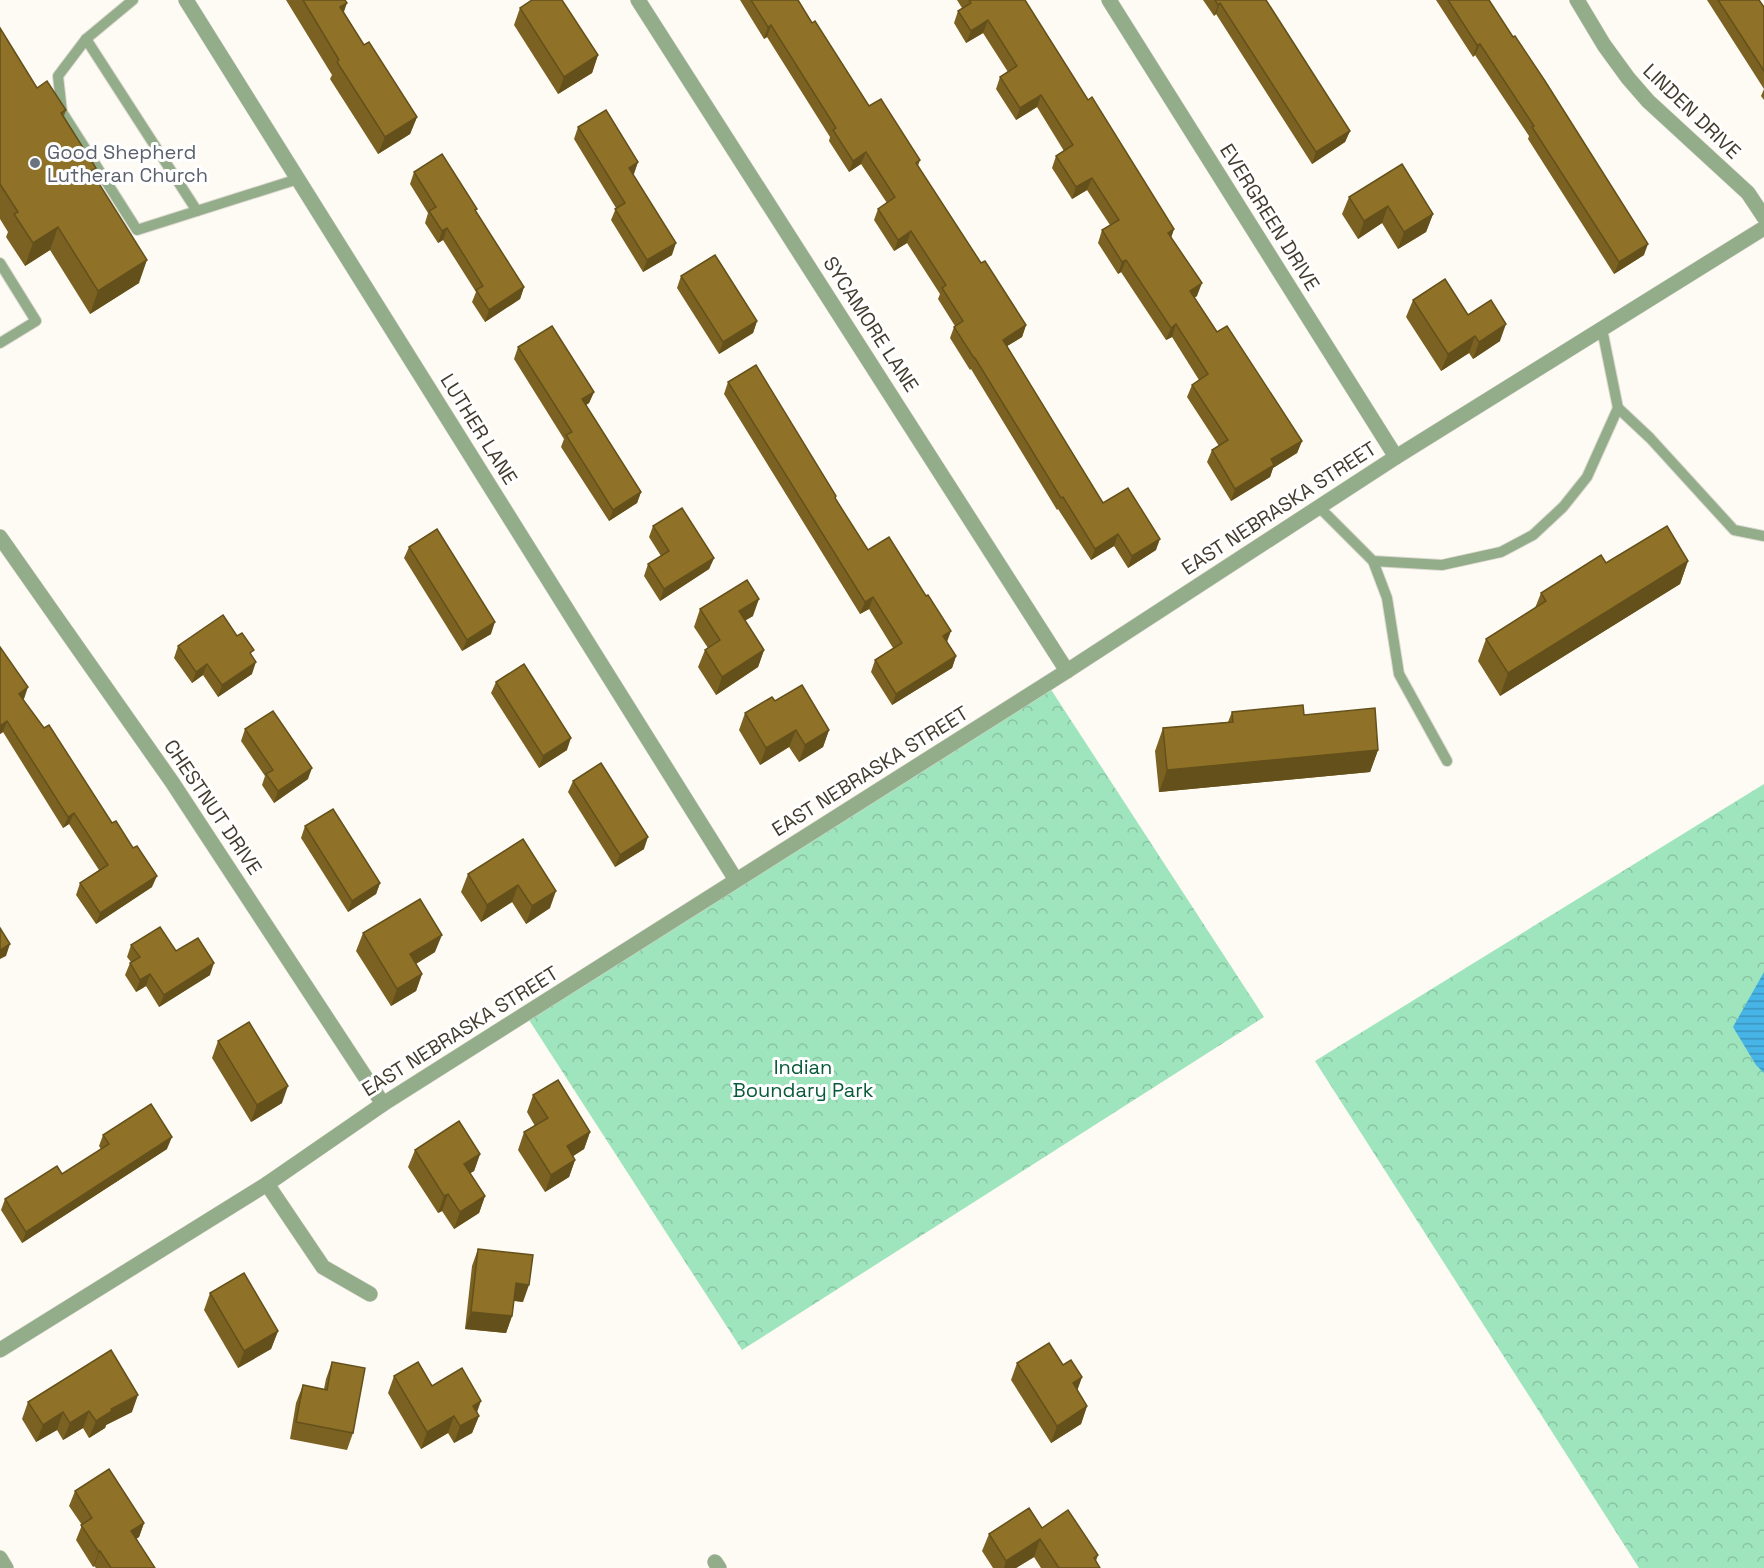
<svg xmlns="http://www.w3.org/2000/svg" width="1764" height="1568" viewBox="0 0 1764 1568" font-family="'Space Grotesk',sans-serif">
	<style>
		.park { fill: url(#park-crowns) }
		.water { fill: url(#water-rules) }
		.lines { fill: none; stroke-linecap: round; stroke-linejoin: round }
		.service-casing { stroke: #dcd9d0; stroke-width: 12 }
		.minor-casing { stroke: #dcd9d0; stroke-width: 16 }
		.service { stroke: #93ac8a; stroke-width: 10 }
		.minor { stroke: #93ac8a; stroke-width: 15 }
		.wall { fill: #7b6222 }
		.shaded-wall { fill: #64501b }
		.building { fill: #8f7227; stroke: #64501b; stroke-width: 1.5 }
		.worship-dot { fill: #6b7280; stroke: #fff; stroke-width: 2 }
		.labels { text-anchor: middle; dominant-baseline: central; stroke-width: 6; stroke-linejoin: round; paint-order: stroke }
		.street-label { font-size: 20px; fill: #423c2e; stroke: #fff }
		.worship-label { font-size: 20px; fill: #5b616d; stroke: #fff; text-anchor: start }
		.park-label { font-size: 20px; fill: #085a39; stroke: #fff }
	</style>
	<defs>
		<pattern id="park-crowns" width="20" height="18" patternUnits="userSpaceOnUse" patternTransform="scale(1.5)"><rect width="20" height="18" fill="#9ee4bc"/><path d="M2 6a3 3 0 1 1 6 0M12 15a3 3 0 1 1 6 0" fill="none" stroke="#89c4a2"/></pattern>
		<pattern id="water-rules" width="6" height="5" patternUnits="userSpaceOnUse" patternTransform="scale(1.5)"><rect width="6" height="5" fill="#46b4e7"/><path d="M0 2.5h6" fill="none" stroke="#3c94bc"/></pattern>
	</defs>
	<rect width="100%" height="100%" fill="#fefbf4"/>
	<g class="park">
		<path d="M1050 688 1264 1017 742 1350 529 1020Z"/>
		<path d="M1764 784V1568H1639L1315 1061Z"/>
	</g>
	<path class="water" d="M1764 972V1073L1756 1065 1733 1027Z"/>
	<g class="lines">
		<defs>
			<g id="service">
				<path d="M133 0 86 39 58 76 62 112 137 230 298 179"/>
				<path d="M86 39 197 211"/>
				<path d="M0 263 36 321 0 343"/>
				<path d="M1602 329 1618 408 1650 438 1734 530 1764 536"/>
				<path d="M1319 507 1373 561 1387 598 1399 674 1447 761"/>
				<path d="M1373 561 1442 565 1501 552 1533 535 1563 507 1587 477 1618 408"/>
			</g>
			<g id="minor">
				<path d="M186 0 736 880"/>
				<path d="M638 0 1067 671"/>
				<path d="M1109 0 1396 457"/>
				<path d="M1577 0 1604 45 1628 78 1648 101 1748 193 1764 217"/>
				<path d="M0 537 172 782 383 1104"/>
				<path d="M267 1184 323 1267 370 1294"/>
				<path d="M0 1350 267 1184 383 1104 1067 671 1396 457 1764 228"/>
				<path d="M0 1558 6 1568"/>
				<path d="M715 1562 719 1568"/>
			</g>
		</defs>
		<use href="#service" class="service-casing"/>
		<use href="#minor" class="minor-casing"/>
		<use href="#service" class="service"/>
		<use href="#minor" class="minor"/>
	</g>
	<g class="wall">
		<path d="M286 0H345L344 12 364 45 417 117 410 134 378 154 330 79 332 75Z"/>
		<path d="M740 0H798L812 23 869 106 920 160 918 166 981 263 1026 325 1022 337 1007 346 1103 503 1156 550 1128 568 1114 546 1091 560 1058 509 1057 510 971 369 970 370 950 338 954 327 955 326 938 299 940 294 907 243 894 251 874 220 878 209 887 203 861 164 849 172 829 141 830 137 767 37 764 39Z"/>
		<path d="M957 0H1025L1088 100 1174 229 1171 237 1197 296 1194 298 1217 332 1302 441 1297 453 1273 468 1270 477 1231 501 1207 462 1212 450 1219 446 1187 397 1192 385 1199 380 1172 337 1166 340 1121 272 1118 274 1098 243 1102 230 1110 225 1087 190 1072 199 1052 168 1056 156 1064 151 1037 107 1016 120 996 89 1000 77 1008 72 983 33 966 43 954 23 958 11 962 8Z"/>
		<path d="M1203 0H1266L1350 131 1345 142 1312 164 1216 14 1214 16Z"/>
		<path d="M1436 0H1489L1644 255 1614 274 1528 139 1529 136 1475 55 1473 57Z"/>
		<path d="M1707 0H1759L1764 7V100L1761 96 1764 89Z"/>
		<path d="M520 8 598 55 592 73 558 94 514 25Z"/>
		<path d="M0 28 37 88 66 110 64 116 96 168 94 175 139 283 90 314 50 250 25 266 6 237 8 232 0 219Z"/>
		<path d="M578 127 638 162 633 174 672 255 643 272 611 220 616 208 574 139Z"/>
		<path d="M414 172 476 212 524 287 520 299 485 322 472 302 476 292 443 240 438 243 425 223 428 213 410 184Z"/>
		<path d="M1349 197 1433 214 1426 232 1398 249 1382 223 1358 239 1342 214Z"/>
		<path d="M681 276 757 321 753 333 719 354 677 288Z"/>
		<path d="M1413 300 1468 315 1500 341 1473 359 1469 353 1441 371 1406 317Z"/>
		<path d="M518 347 594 392 589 403 586 405 641 492 637 503 609 521 561 447 564 439 514 359Z"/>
		<path d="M728 382 836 496V499L868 550 947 642 956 656 952 668 892 705 871 672 875 660 893 648 869 609 860 614 724 394Z"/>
		<path d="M653 526 714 558 709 569 660 601 644 576 648 564 661 556 649 537Z"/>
		<path d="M409 547 491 634 462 651 404 558Z"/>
		<path d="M1688 561 1680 584 1500 696 1478 661 1486 639 1535 608 1541 593 1606 563Z"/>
		<path d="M700 609 753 616 745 620 764 650 758 667 716 695 698 667 705 650 708 648 694 627Z"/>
		<path d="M178 646 252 656V674L218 697 203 675 192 683 174 658Z"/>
		<path d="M0 647 24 699H23L152 887 96 924 76 895 80 883 99 870 69 824 63 828 3 732 0 734Z"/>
		<path d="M496 682 567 750 539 768 491 693Z"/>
		<path d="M775 701 829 730 823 747 799 762 789 747 760 765 739 730 745 713Z"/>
		<path d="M1232 712 1304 715 1378 750 1370 772 1159 792 1155 751 1163 728 1228 722Z"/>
		<path d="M245 729 308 779 274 803 262 785 265 776 241 741Z"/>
		<path d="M573 781 644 849 615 867 568 792Z"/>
		<path d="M305 826 380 883 376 894 348 912 301 838Z"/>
		<path d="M523 839 550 908 526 924 512 902 481 922 461 892 468 874Z"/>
		<path d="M363 933 435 952 416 964 422 974 416 991 391 1006 356 951Z"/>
		<path d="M131 945 176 951 210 975 159 1007 146 986 136 992 125 975 130 963 131 962 127 957Z"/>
		<path d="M218 1041 282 1103 251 1122 212 1058Z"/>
		<path d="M533 1095 590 1132 584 1149 573 1156 575 1160 569 1177 545 1192 518 1150 524 1132 535 1126 527 1112Z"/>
		<path d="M103 1135 167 1149 22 1243 1 1210 5 1199 62 1174 101 1149 99 1146Z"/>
		<path d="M415 1150 480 1154 474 1171 470 1173 485 1196 479 1213 454 1229 442 1211 438 1213 408 1167Z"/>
		<path d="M478 1249 523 1302 514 1301 512 1316 506 1333 465 1329 472 1266Z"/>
		<path d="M210 1293 278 1331 271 1349 238 1368 204 1310Z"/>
		<path d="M332 1362 353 1433 347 1450 290 1439 296 1403 303 1385 324 1389 326 1379Z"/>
		<path d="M1017 1363 1063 1365 1082 1377 1077 1390 1087 1406 1081 1424 1051 1443 1011 1380Z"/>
		<path d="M394 1376 432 1386 477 1413 479 1416 472 1433 454 1443 448 1433 421 1449 388 1393Z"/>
		<path d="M28 1402 132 1412 106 1425 105 1428 89 1438 83 1428 63 1440 57 1430 36 1442 22 1419Z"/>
		<path d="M75 1491 144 1523 139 1537 136 1539 155 1568H96L94 1566 93 1567 76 1540 82 1525 69 1506Z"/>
		<path d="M1042 1528 1098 1555 1096 1561 1100 1568H1041L1034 1557 1016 1568H993L982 1551 989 1534Z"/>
	</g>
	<g class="shaded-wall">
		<path d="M347 3 341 20 340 7Z"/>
		<path d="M1220 3 1216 14 1214 16 1218 5Z"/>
		<path d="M988 20 983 33 966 43 971 31Z"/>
		<path d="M771 25 767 37 764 39 768 27Z"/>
		<path d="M1480 44 1475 55 1473 57 1477 45Z"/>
		<path d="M598 55 592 73 558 94 564 77Z"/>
		<path d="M1041 95 1037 107 1016 120 1020 108Z"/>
		<path d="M417 117 410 134 378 154 385 137Z"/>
		<path d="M1350 131 1345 142 1312 164 1316 152Z"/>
		<path d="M866 152 861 164 849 172 853 161Z"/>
		<path d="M638 162 634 174 625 179 629 168Z"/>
		<path d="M1092 178 1087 190 1072 199 1076 187Z"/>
		<path d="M1388 206 1382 223 1358 239 1364 221Z"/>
		<path d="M1433 214 1426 232 1398 249 1404 232Z"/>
		<path d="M58 227 50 250 25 266 33 243Z"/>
		<path d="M447 228 443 240 438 243 442 231Z"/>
		<path d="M1174 229 1170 241 1168 233Z"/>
		<path d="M911 231 907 243 894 251 898 240Z"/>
		<path d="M676 243 672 255 643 272 647 260Z"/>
		<path d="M1648 244 1644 255 1614 274 1619 262Z"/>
		<path d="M147 260 139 283 90 314 98 291Z"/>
		<path d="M1126 260 1121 272 1118 274 1122 262Z"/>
		<path d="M1202 283 1197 296 1185 303 1190 291Z"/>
		<path d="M524 287 520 299 485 322 489 310Z"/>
		<path d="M757 321 753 333 719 354 723 342Z"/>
		<path d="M1176 324 1172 337 1166 340 1171 328Z"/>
		<path d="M1506 324 1500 341 1473 359 1479 342Z"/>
		<path d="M1026 325 1022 337 999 351 1003 340Z"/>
		<path d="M1475 336 1469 353 1441 371 1448 354Z"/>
		<path d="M594 392 589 403 578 410 582 399Z"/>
		<path d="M1302 441 1297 453 1273 468 1270 477 1231 501 1235 489 1271 459Z"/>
		<path d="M641 492 637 503 609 521 613 510Z"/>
		<path d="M1118 534 1114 546 1091 560 1095 549Z"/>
		<path d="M1160 539 1156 550 1128 568 1132 556Z"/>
		<path d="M714 558 709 569 660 601 664 589Z"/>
		<path d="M1688 561 1680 584 1500 696 1508 673Z"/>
		<path d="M873 597 869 609 860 614 865 602Z"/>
		<path d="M759 599 753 616 733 628 739 611Z"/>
		<path d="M495 622 491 634 462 651 467 640Z"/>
		<path d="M951 631 947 642 943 636Z"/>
		<path d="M764 650 758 667 716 695 722 677Z"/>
		<path d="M956 656 952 668 892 705 896 694Z"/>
		<path d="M256 662 252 674 218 697 222 685Z"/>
		<path d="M207 664 203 675 192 683 196 672Z"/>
		<path d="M28 687 24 699 15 705 19 694Z"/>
		<path d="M7 721 3 732 0 734V726Z"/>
		<path d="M796 730 789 747 760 765 766 748Z"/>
		<path d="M829 730 823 747 799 762 805 745Z"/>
		<path d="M571 738 567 750 539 768 543 756Z"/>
		<path d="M1378 750 1370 772 1159 792 1167 770Z"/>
		<path d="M312 768 308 779 274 803 278 791Z"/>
		<path d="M74 813 69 824 63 828 68 817Z"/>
		<path d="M648 837 644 849 615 867 620 855Z"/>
		<path d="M157 876 152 887 96 924 100 913Z"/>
		<path d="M380 883 376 894 348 912 352 901Z"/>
		<path d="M518 885 512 902 481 922 487 905Z"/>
		<path d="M556 891 550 908 526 924 532 906Z"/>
		<path d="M442 935 435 952 404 971 410 954Z"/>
		<path d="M10 944 6 956 0 959V950Z"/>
		<path d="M214 963 210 975 159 1007 164 995Z"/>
		<path d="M150 974 146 986 136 992 140 980Z"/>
		<path d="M422 974 416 991 391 1006 397 989Z"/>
		<path d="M288 1086 282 1103 251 1122 257 1105Z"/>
		<path d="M590 1132 584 1149 561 1164 567 1146Z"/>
		<path d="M172 1137 167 1149 22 1243 26 1232Z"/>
		<path d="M480 1154 474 1171 458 1181 464 1164Z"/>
		<path d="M575 1160 569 1177 545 1192 551 1175Z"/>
		<path d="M448 1194 442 1211 438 1213 444 1196Z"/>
		<path d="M485 1196 479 1213 454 1229 460 1212Z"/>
		<path d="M516 1283 529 1285 523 1302 509 1300Z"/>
		<path d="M471 1312 512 1316 506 1333 465 1329Z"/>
		<path d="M278 1331 271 1349 238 1368 244 1351Z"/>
		<path d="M1082 1377 1076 1394 1073 1383Z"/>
		<path d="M138 1395 132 1412 106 1425 105 1428 89 1438 96 1421 111 1409Z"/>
		<path d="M481 1401 475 1418 479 1416 472 1433 454 1443 460 1426 473 1406Z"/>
		<path d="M1087 1406 1081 1424 1051 1443 1057 1426Z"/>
		<path d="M89 1411 83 1428 63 1440 70 1423Z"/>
		<path d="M63 1412 57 1430 36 1442 43 1425Z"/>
		<path d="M454 1416 448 1433 421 1449 427 1432Z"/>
		<path d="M144 1523 139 1537 126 1546 131 1531Z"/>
		<path d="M1040 1539 1034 1557 1016 1568H1004L1006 1561Z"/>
		<path d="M100 1551 94 1566 93 1567 99 1552Z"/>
	</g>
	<g class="building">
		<path d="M303 0H345L347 3 340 7 364 45 369 42 417 117 385 137 337 62 339 60Z"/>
		<path d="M532 0H562L598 55 564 77 520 8Z"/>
		<path d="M751 0H798L812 23 815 21 869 106 881 99 920 160 916 163 981 263 985 261 1026 325 1003 340 1103 503 1128 488 1160 539 1132 556 1118 534 1095 549 1063 497 1061 498 975 358H974L954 327 963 321 942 288 946 285 911 231 898 240 878 209 895 197 866 152 853 161 833 130 836 128 771 25 768 27Z"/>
		<path d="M969 0H1025L1088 100 1092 97 1174 229 1168 233 1202 283 1190 291 1217 332 1227 326 1302 441 1271 459 1274 465 1235 489 1212 450 1228 440 1192 385 1208 374 1176 324 1171 328 1126 260 1122 262 1102 230 1119 220 1092 178 1076 187 1056 156 1073 145 1041 95 1020 108 1000 77 1017 66 988 20 971 31 958 11 971 3Z"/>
		<path d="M1215 0H1266L1350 131 1316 152 1220 3 1218 5Z"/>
		<path d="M1448 0H1489L1513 37 1515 36 1545 81 1648 244 1619 262 1532 127 1534 126 1480 44 1477 45Z"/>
		<path d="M1718 0H1759L1764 7V71Z"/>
		<path d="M0 28 37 88 47 81 66 110 61 113 96 168 91 171 147 260 98 291 58 227 33 243 14 214 18 212 0 184Z"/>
		<path d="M606 110 638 162 629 168 676 243 647 260 615 209 625 203 578 127Z"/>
		<path d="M442 154 477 209 475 210 524 287 489 310 476 290 483 286 447 228 442 231 429 211 436 207 414 172Z"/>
		<path d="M1402 164 1433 214 1404 232 1388 206 1364 221 1349 197Z"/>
		<path d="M715 255 757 321 723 342 681 276Z"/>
		<path d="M1445 279 1468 315 1491 300 1506 324 1479 342 1475 336 1448 354 1413 300Z"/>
		<path d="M552 326 594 392 582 399 641 492 613 510 566 435 572 432 518 347Z"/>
		<path d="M756 365 836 496 835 498 868 550 889 537 926 596 928 595 951 631 943 636 956 656 896 694 875 660 902 643 873 597 865 602 728 382Z"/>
		<path d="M682 508 714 558 664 589 648 564 669 551 653 526Z"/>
		<path d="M1667 526 1688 561 1508 673 1486 639 1546 601 1541 593 1601 555 1606 563Z"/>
		<path d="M437 529 495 622 467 640 409 547Z"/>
		<path d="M747 580 759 599 739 611 764 650 722 677 705 650 720 640 700 609Z"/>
		<path d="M223 615 237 636 242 633 254 650 250 653 256 662 222 685 207 664 196 672 178 646Z"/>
		<path d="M0 647 28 687 19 694 44 728 49 725 112 823 116 821 133 848 137 846 157 876 100 913 80 883 108 865 74 813 68 817 7 721 0 726Z"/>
		<path d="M524 664 571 738 543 756 496 682Z"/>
		<path d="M802 685 829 730 805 745 796 730 766 748 745 713 772 697 775 701Z"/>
		<path d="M1303 705 1304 715 1375 708 1378 750 1167 770 1163 728 1233 722 1232 712Z"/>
		<path d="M273 711 312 768 278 791 266 774 273 770 245 729Z"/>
		<path d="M601 763 648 837 620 855 573 781Z"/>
		<path d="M333 809 380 883 352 901 305 826Z"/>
		<path d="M523 839 556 891 532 906 518 885 487 905 468 874Z"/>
		<path d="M420 899 442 935 410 954 422 974 397 989 363 933Z"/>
		<path d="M160 927 176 951 198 938 214 963 164 995 150 974 140 980 130 963 140 957 131 945Z"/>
		<path d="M0 928 10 944 0 950Z"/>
		<path d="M249 1022 288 1086 257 1105 218 1041Z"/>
		<path d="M558 1080 590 1132 567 1146 575 1160 551 1175 524 1132 548 1118 533 1095Z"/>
		<path d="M151 1104 172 1137 26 1232 5 1199 57 1166 62 1174 109 1144 103 1135Z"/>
		<path d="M459 1121 480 1154 464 1164 485 1196 460 1212 448 1194 444 1196 415 1150Z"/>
		<path d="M478 1249 533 1255 529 1285 516 1283 512 1316 471 1312Z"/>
		<path d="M244 1273 278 1331 244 1351 210 1293Z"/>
		<path d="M1049 1343 1063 1365 1071 1360 1082 1377 1073 1383 1087 1406 1057 1426 1017 1363Z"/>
		<path d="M111 1350 138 1395 111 1409 112 1411 96 1421 89 1411 70 1423 63 1412 43 1425 28 1402Z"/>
		<path d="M332 1362 365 1368 353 1433 296 1422 303 1385 327 1390Z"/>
		<path d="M418 1362 432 1386 462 1368 481 1401 473 1406 479 1416 460 1426 454 1416 427 1432 394 1376Z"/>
		<path d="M109 1469 144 1523 131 1531 155 1568H111L100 1551 99 1552 81 1525 92 1518 75 1491Z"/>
		<path d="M1029 1508 1042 1528 1068 1510 1098 1555 1094 1558 1100 1568H1059L1040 1539 1006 1561 989 1534Z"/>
	</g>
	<circle class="worship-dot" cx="35" cy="163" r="6"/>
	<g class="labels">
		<g class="street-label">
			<text transform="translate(1692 111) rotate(44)">LINDEN DRIVE</text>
			<text transform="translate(1270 217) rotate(58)">EVERGREEN DRIVE</text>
			<text transform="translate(871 324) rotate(57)">SYCAMORE LANE</text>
			<text transform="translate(479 429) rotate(58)">LUTHER LANE</text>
			<text transform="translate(1279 508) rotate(-33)">EAST NEBRASKA STREET</text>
			<text transform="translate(870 771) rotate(-32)">EAST NEBRASKA STREET</text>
			<text transform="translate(213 807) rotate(56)">CHESTNUT DRIVE</text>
			<text transform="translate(460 1031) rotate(-32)">EAST NEBRASKA STREET</text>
		</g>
		<g class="worship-label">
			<text x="47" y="152">Good Shepherd<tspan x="47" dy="23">Lutheran Church</tspan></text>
		</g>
		<g class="park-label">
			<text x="803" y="1067">Indian<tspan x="803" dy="23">Boundary Park</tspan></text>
		</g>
	</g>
</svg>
